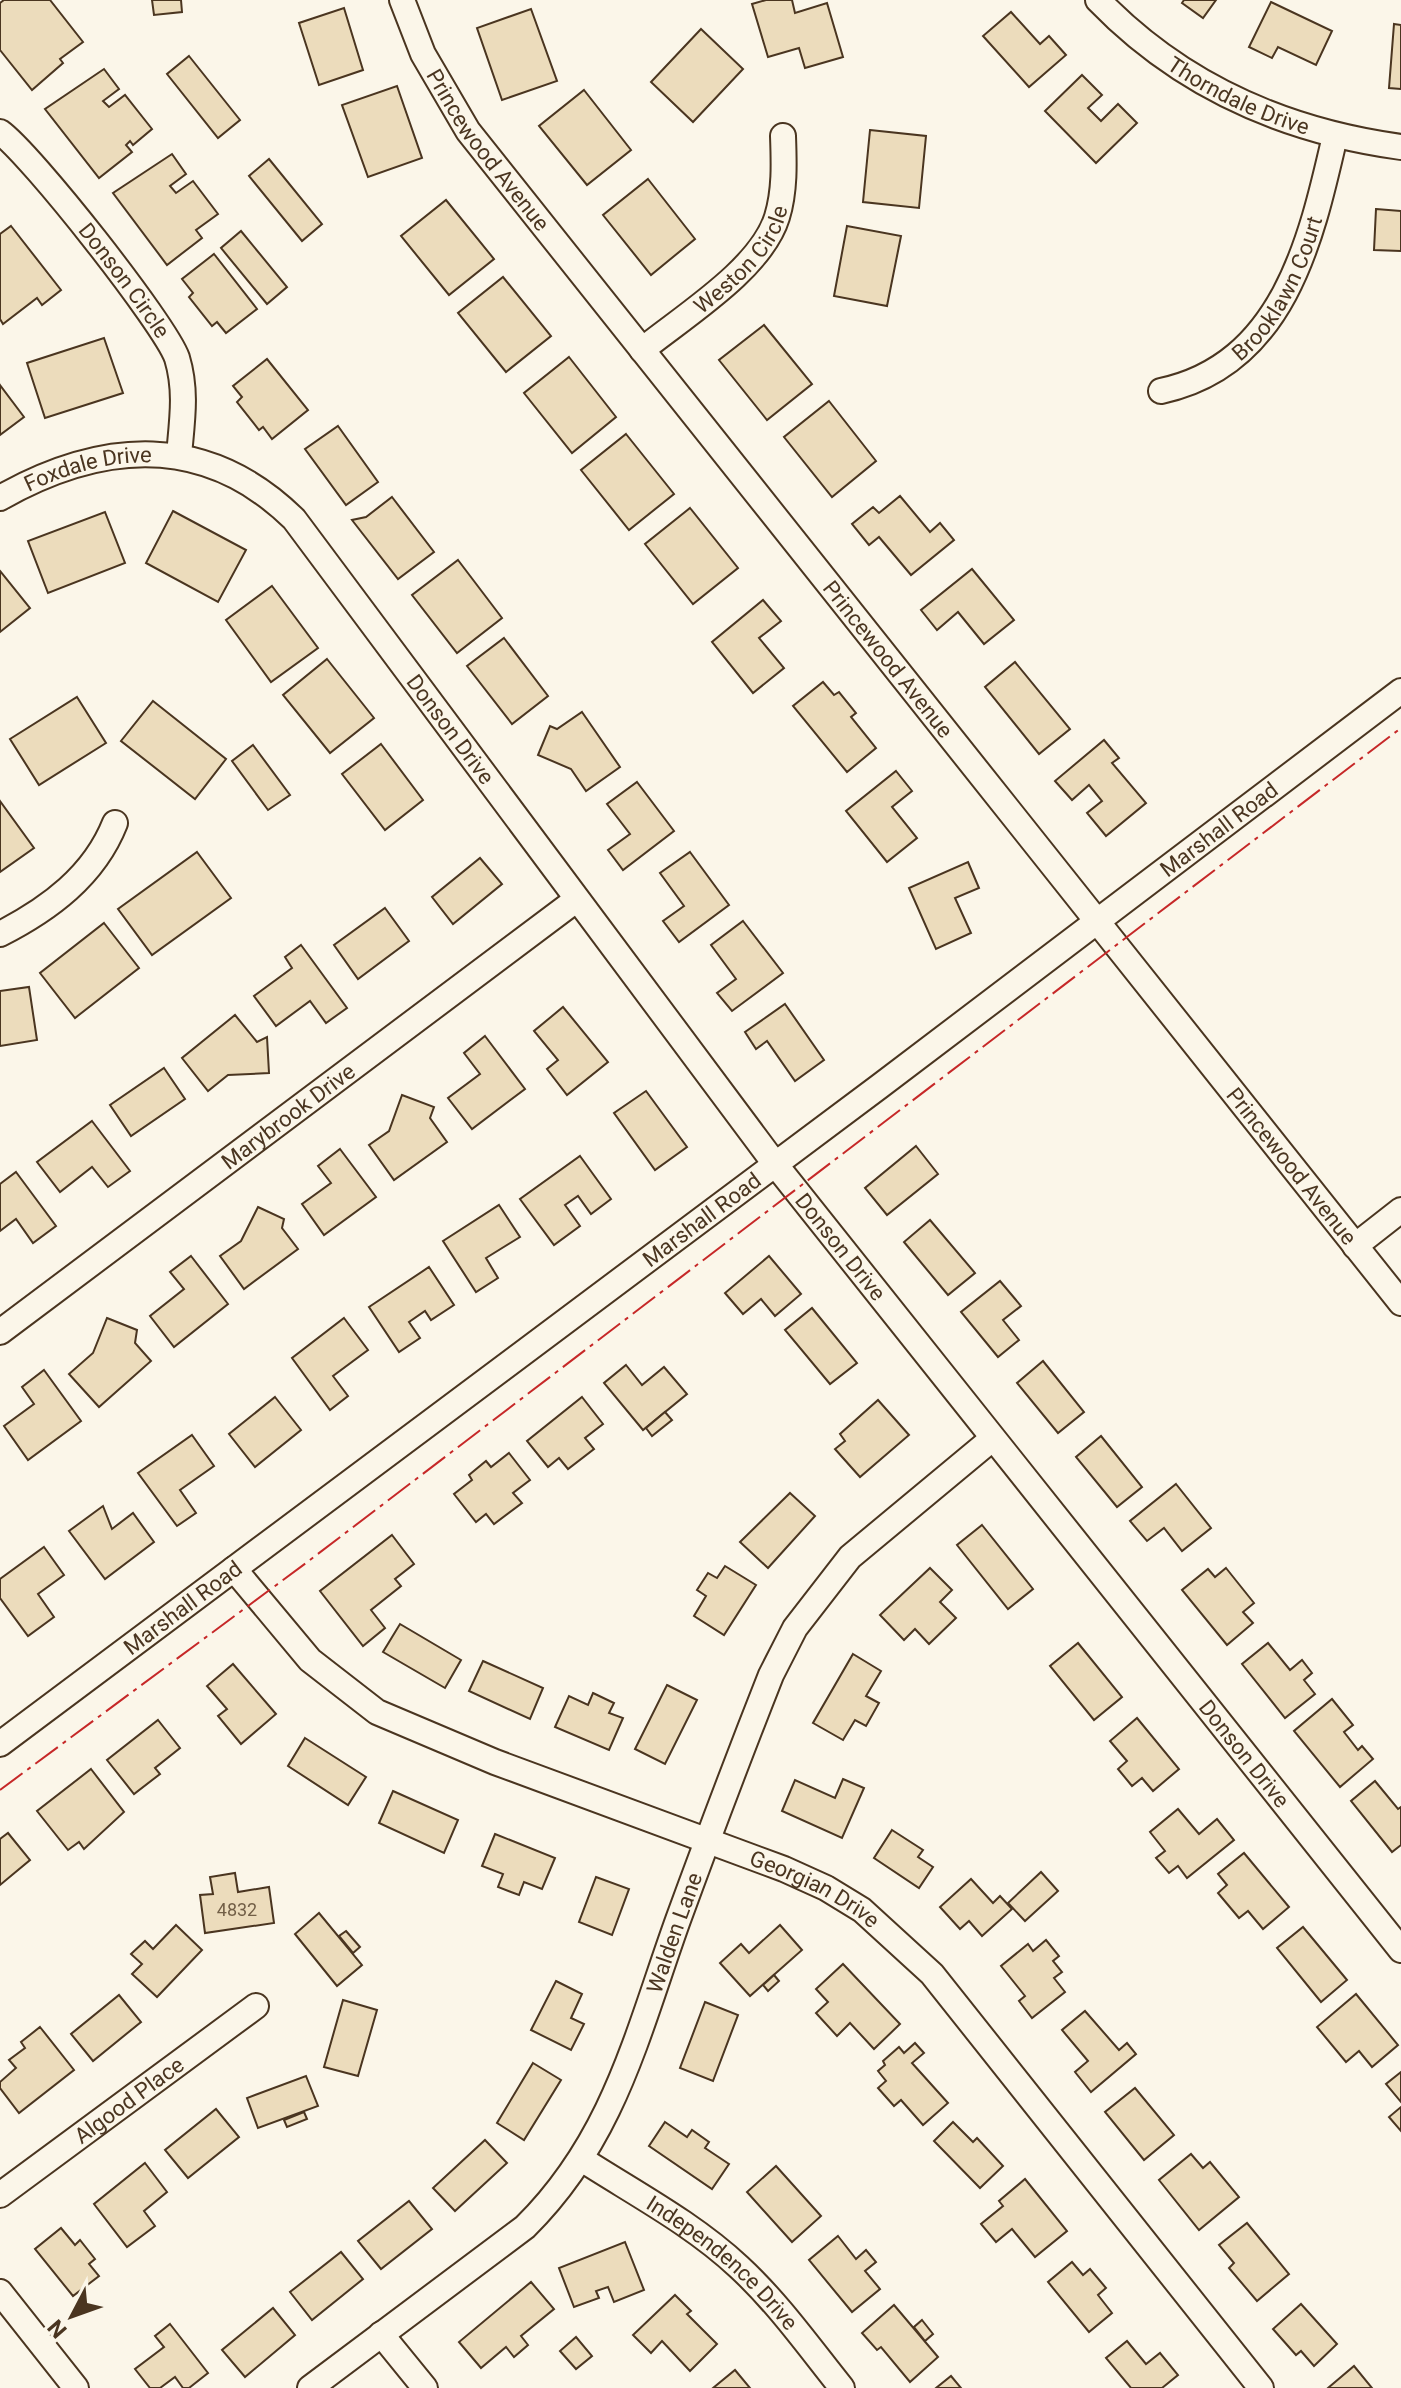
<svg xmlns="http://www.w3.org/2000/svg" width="1401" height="2388" viewBox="0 0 1401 2388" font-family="Roboto,sans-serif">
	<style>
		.building { fill: #ecdcbc; stroke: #4a3520; stroke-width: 2 }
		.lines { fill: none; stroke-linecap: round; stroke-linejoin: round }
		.minor-casing { stroke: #4a3520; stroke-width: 28 }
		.minor { stroke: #fbf6e9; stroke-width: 24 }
		.power { stroke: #c62828; stroke-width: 2; stroke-dasharray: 28 6 4 6; stroke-linecap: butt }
		.labels { text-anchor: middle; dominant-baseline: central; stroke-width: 6; stroke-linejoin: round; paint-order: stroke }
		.number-label { font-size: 18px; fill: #725f47 }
		.street-label { font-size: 22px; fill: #4a3520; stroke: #fbf6e9 }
	</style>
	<rect width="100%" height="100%" fill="#fbf6e9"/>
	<g class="building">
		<path d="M4 0H50L83 42 60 59 63 63 32 90 0 50V3Z"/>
		<path d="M152 0H181L182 12 154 15Z"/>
		<path d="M766 0H792L795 13 827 3 843 57 805 68 799 48 768 57 752 4Z"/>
		<path d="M1184 0H1216L1203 18 1182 3Z"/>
		<path d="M1271 2 1332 31 1316 65 1278 47 1272 58 1249 47Z"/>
		<path d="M344 8 363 70 319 85 299 23Z"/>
		<path d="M531 9 557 81 502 100 477 28Z"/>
		<path d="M1011 12 1040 44 1049 36 1066 55 1029 87 983 36Z"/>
		<path d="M1394 24 1401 25V89L1389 88Z"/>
		<path d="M701 29 743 69 693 122 651 82Z"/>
		<path d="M189 56 240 120 218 138 167 74Z"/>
		<path d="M104 69 119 89 103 101 109 107 125 95 152 129 133 145 130 141 126 145 132 152 99 178 45 109Z"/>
		<path d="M1082 75 1102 95 1088 108 1101 121 1118 104 1137 123 1096 163 1045 111Z"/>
		<path d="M397 86 422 158 368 177 342 105Z"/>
		<path d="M584 90 631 150 587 185 539 126Z"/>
		<path d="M870 130 926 136 919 208 863 202Z"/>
		<path d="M172 154 186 174 170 186 176 193 193 181 218 214 196 230 202 238 167 265 113 193Z"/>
		<path d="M269 159 322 224 302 241 249 176Z"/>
		<path d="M648 179 695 239 651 275 603 215Z"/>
		<path d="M446 200 494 259 449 295 401 236Z"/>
		<path d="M1376 209 1401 211V251L1374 250Z"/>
		<path d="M11 226 61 290 42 305 37 298 3 324 0 319V234Z"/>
		<path d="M847 226 901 236 887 306 834 296Z"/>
		<path d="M241 231 287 287 267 304 221 248Z"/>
		<path d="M214 254 257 309 226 333 217 322 212 326 189 297 193 293 182 279Z"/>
		<path d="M503 277 551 336 506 372 458 313Z"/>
		<path d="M764 325 812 384 767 420 719 360Z"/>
		<path d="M104 338 123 393 45 418 27 363Z"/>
		<path d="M569 357 616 417 572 453 524 393Z"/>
		<path d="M267 359 308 410 272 439 263 427 259 430 237 402 242 397 233 386Z"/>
		<path d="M0 385 24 417 0 435Z"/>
		<path d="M829 401 876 461 832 497 784 437Z"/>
		<path d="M338 426 378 482 346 505 305 449Z"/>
		<path d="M626 434 674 494 629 530 581 470Z"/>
		<path d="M900 496 930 532 940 523 954 540 911 575 879 537 869 545 852 524 873 507 879 513Z"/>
		<path d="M392 497 434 552 398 579 352 520 366 517Z"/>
		<path d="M690 508 738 568 693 604 645 544Z"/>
		<path d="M173 511 246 550 218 602 146 563Z"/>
		<path d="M105 512 125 563 48 593 28 541Z"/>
		<path d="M458 560 502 618 457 653 412 595Z"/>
		<path d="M972 569 1014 620 984 644 958 612 937 630 921 610Z"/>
		<path d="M0 571 30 608 0 632Z"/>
		<path d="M272 586 318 648 271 682 226 620Z"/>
		<path d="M763 600 781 621 759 638 784 668 753 693 712 642Z"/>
		<path d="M504 638 548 696 512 724 467 666Z"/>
		<path d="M327 659 374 718 330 753 283 695Z"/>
		<path d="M1015 662 1070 729 1039 754 985 687Z"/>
		<path d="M823 682 834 695 839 692 856 713 851 717 876 748 847 772 793 706Z"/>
		<path d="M77 697 106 743 39 785 10 739Z"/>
		<path d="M153 701 226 759 195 799 121 741Z"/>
		<path d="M582 712 620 767 586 791 571 769 538 755 550 726 557 729Z"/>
		<path d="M1104 740 1119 758 1112 763 1146 803 1106 836 1087 813 1102 801 1089 785 1072 800 1055 781Z"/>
		<path d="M381 744 423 800 385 830 342 774Z"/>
		<path d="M253 745 290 795 268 810 232 761Z"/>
		<path d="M896 771 912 791 892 807 917 838 887 862 846 811Z"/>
		<path d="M637 782 674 831 623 870 608 850 630 834 607 804Z"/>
		<path d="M0 801 34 848 0 872Z"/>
		<path d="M197 852 231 898 152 955 118 909Z"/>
		<path d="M690 852 729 905 679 942 663 921 684 906 660 873Z"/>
		<path d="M480 858 502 884 453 924 432 897Z"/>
		<path d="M968 862 979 888 955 898 971 933 936 949 909 888Z"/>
		<path d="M385 908 409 941 358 979 334 945Z"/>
		<path d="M743 921 783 973 732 1011 717 993 736 979 711 945Z"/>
		<path d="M104 923 139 968 75 1018 40 973Z"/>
		<path d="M301 945 347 1008 326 1023 310 1001 276 1026 254 996 292 968 285 957Z"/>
		<path d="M29 987 37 1040 0 1046V991Z"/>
		<path d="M785 1004 824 1060 795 1081 767 1041 756 1049 745 1032Z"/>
		<path d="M563 1007 608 1062 567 1095 547 1069 558 1060 534 1031Z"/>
		<path d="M235 1015 257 1042 267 1037 269 1073 228 1075 208 1091 182 1058Z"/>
		<path d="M485 1036 525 1089 472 1129 448 1098 480 1074 464 1053Z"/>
		<path d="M164 1068 185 1099 131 1136 110 1105Z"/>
		<path d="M646 1091 687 1147 655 1170 614 1113Z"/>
		<path d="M402 1095 434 1107 430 1118 447 1142 394 1180 369 1145 389 1131Z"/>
		<path d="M92 1121 130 1171 108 1187 92 1167 60 1192 37 1162Z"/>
		<path d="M916 1146 938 1174 887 1215 865 1188Z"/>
		<path d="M340 1149 376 1197 324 1235 302 1204 331 1183 318 1166Z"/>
		<path d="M580 1156 611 1199 591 1214 578 1196 565 1205 580 1226 554 1245 520 1199Z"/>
		<path d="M16 1172 56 1226 33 1243 16 1219 0 1231V1184Z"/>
		<path d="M499 1205 520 1237 486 1258 498 1278 476 1292 443 1241Z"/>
		<path d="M258 1207 284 1219 282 1228 298 1249 244 1289 220 1256 241 1241Z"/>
		<path d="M930 1220 975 1273 948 1295 904 1242Z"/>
		<path d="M191 1256 228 1304 174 1347 150 1316 184 1289 170 1272Z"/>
		<path d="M769 1256 801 1294 775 1316 761 1299 743 1314 725 1293Z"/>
		<path d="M429 1267 454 1305 431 1320 425 1311 409 1322 420 1338 399 1352 369 1307Z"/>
		<path d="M1000 1281 1021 1306 1003 1320 1019 1340 998 1357 961 1312Z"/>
		<path d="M812 1308 857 1363 830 1384 785 1330Z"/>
		<path d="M107 1318 137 1330 135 1343 151 1361 99 1407 69 1374 93 1353Z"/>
		<path d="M344 1318 368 1350 333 1376 348 1396 330 1410 292 1358Z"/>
		<path d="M1043 1361 1084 1412 1058 1433 1017 1383Z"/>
		<path d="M626 1365 642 1385 664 1367 687 1394 643 1430 604 1383Z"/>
		<path d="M44 1370 81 1421 28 1460 4 1426 34 1404 22 1387Z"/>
		<path d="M275 1397 301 1430 255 1467 229 1434Z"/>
		<path d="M582 1397 603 1424 585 1438 594 1449 568 1469 559 1458 548 1467 527 1441Z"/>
		<path d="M878 1400 909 1435 860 1477 835 1449 845 1441 840 1434Z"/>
		<path d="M665 1412 672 1420 652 1436 646 1428Z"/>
		<path d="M192 1435 214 1466 180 1490 196 1513 177 1526 138 1473Z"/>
		<path d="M1101 1436 1142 1487 1117 1507 1076 1457Z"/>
		<path d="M509 1453 530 1480 513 1493 522 1503 494 1524 486 1514 476 1522 454 1494 472 1480 469 1475 486 1461 491 1467Z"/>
		<path d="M1176 1484 1211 1528 1182 1551 1164 1528 1147 1541 1130 1521Z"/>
		<path d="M790 1493 815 1516 768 1568 740 1542Z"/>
		<path d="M103 1506 112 1529 133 1513 154 1542 105 1579 69 1531Z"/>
		<path d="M982 1525 1033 1589 1008 1609 957 1545Z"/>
		<path d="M392 1535 414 1564 395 1579 401 1586 371 1610 385 1628 363 1646 320 1591Z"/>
		<path d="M44 1547 64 1575 38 1594 54 1617 28 1636 0 1598V1579Z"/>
		<path d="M725 1566 756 1585 724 1635 694 1616 706 1596 697 1590 708 1573 717 1578Z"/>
		<path d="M930 1568 952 1590 940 1602 956 1618 929 1644 915 1629 904 1640 880 1615Z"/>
		<path d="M1226 1568 1254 1603 1243 1612 1253 1623 1227 1645 1182 1590 1208 1569 1215 1577Z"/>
		<path d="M400 1624 461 1660 445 1688 383 1652Z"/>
		<path d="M1078 1643 1122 1697 1094 1720 1050 1666Z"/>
		<path d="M1268 1643 1290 1670 1302 1660 1312 1673 1304 1680 1315 1694 1285 1718 1242 1664Z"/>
		<path d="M853 1654 881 1671 866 1696 879 1703 866 1726 855 1720 843 1740 813 1723Z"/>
		<path d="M483 1661 543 1688 530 1719 469 1691Z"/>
		<path d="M233 1664 276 1714 241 1744 218 1716 227 1709 207 1686Z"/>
		<path d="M667 1685 697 1700 665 1764 635 1749Z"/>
		<path d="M593 1693 614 1703 609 1713 623 1718 609 1750 555 1727 569 1696 588 1705Z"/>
		<path d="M1332 1699 1353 1725 1344 1732 1358 1750 1362 1746 1373 1759 1340 1787 1294 1731Z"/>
		<path d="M1137 1718 1179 1769 1153 1791 1142 1778 1132 1786 1118 1769 1127 1761 1110 1741Z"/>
		<path d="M158 1720 180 1748 155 1768 160 1774 134 1794 107 1760Z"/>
		<path d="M305 1738 366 1777 348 1805 288 1766Z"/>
		<path d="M91 1769 124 1812 84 1849 79 1842 68 1850 37 1811Z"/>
		<path d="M843 1779 864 1788 842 1838 782 1811 795 1780 835 1798Z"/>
		<path d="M1375 1781 1398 1809 1401 1807V1845L1392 1852 1351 1801Z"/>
		<path d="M393 1791 458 1820 444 1853 379 1823Z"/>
		<path d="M1178 1809 1199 1834 1217 1819 1234 1840 1187 1878 1178 1866 1169 1873 1156 1858 1165 1851 1150 1832Z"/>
		<path d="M892 1830 923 1850 918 1857 933 1867 919 1888 874 1858Z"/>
		<path d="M8 1833 30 1860 0 1885V1839Z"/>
		<path d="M495 1834 555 1858 542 1889 524 1882 519 1895 498 1887 503 1874 482 1866Z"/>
		<path d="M1244 1853 1289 1907 1263 1929 1248 1911 1239 1918 1218 1893 1227 1885 1218 1874Z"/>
		<path d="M1041 1872 1058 1891 1025 1921 1008 1903Z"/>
		<path d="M235 1873 238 1892 269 1887 274 1923 205 1933 200 1895 213 1894 210 1877Z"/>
		<path d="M596 1877 629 1889 612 1935 579 1922Z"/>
		<path d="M971 1879 993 1903 1000 1896 1012 1909 982 1936 969 1921 960 1929 940 1907Z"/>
		<path d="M319 1913 362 1965 337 1986 295 1934Z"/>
		<path d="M176 1925 202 1950 157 1997 132 1974 142 1964 131 1954 145 1941 153 1949Z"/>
		<path d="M780 1925 802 1950 750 1996 720 1963 741 1944 749 1953Z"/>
		<path d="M1303 1927 1347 1980 1321 2002 1277 1948Z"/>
		<path d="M346 1931 360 1947 353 1953 339 1936Z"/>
		<path d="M1046 1940 1059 1956 1053 1961 1062 1972 1054 1978 1065 1992 1032 2018 1019 2001 1025 1996 1001 1966 1028 1944 1033 1951Z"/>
		<path d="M843 1964 900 2024 874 2049 850 2023 837 2036 816 2013 828 2002 816 1989Z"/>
		<path d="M774 1975 779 1981 768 1991 763 1985Z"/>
		<path d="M556 1981 582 1994 571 2018 584 2024 571 2050 531 2030Z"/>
		<path d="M1356 1994 1398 2045 1372 2067 1359 2051 1346 2062 1317 2027Z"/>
		<path d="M119 1995 141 2022 93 2061 71 2034Z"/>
		<path d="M343 2000 377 2010 358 2076 324 2067Z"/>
		<path d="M705 2002 738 2015 713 2081 680 2068Z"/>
		<path d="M1085 2011 1119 2050 1127 2043 1136 2054 1091 2092 1075 2072 1088 2061 1062 2030Z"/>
		<path d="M40 2027 74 2070 19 2113 0 2088V2082L16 2068 9 2060 25 2048 21 2042Z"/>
		<path d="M915 2043 924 2053 912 2063 948 2103 923 2125 901 2100 894 2106 878 2088 886 2081 878 2071 885 2065 883 2061 899 2047 904 2053Z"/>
		<path d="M533 2063 561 2080 524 2140 497 2123Z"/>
		<path d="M1401 2072V2102L1386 2084Z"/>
		<path d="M306 2076 318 2106 258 2128 247 2098Z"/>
		<path d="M1135 2088 1174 2135 1144 2160 1105 2112Z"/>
		<path d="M1401 2107V2131L1389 2117Z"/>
		<path d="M216 2109 239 2137 188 2178 165 2150Z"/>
		<path d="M304 2112 307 2119 287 2127 284 2120Z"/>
		<path d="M665 2122 687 2137 692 2130 709 2142 705 2148 729 2164 712 2189 649 2146Z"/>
		<path d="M953 2122 973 2142 977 2138 1003 2166 980 2188 934 2141Z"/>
		<path d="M485 2140 507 2163 455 2211 433 2188Z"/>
		<path d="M1191 2154 1203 2168 1210 2162 1239 2197 1199 2230 1159 2180Z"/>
		<path d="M145 2163 167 2192 144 2211 155 2226 127 2247 94 2204Z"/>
		<path d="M776 2166 821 2216 792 2242 747 2192Z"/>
		<path d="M1025 2179 1067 2231 1035 2257 1012 2229 996 2242 981 2224 1003 2206 999 2201Z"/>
		<path d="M409 2201 432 2229 381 2269 358 2241Z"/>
		<path d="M1247 2223 1289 2274 1257 2301 1229 2268 1234 2263 1219 2245Z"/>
		<path d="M61 2228 75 2245 80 2240 95 2259 89 2264 99 2276 73 2296 35 2249Z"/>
		<path d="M838 2236 856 2259 866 2250 876 2262 865 2271 880 2289 852 2312 809 2260Z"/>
		<path d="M625 2242 644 2290 614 2302 608 2287 596 2291 599 2298 574 2307 559 2268Z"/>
		<path d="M341 2252 363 2279 312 2320 290 2292Z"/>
		<path d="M1072 2262 1083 2275 1090 2269 1106 2288 1098 2295 1112 2313 1089 2332 1048 2282Z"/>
		<path d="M531 2282 554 2309 521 2336 528 2345 514 2357 506 2347 481 2368 459 2342Z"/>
		<path d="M675 2295 691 2311 687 2314 717 2344 690 2371 662 2341 651 2353 633 2335Z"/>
		<path d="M1301 2304 1337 2344 1314 2366 1301 2351 1296 2355 1273 2329Z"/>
		<path d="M894 2305 938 2357 910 2382 881 2347 877 2350 862 2333Z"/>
		<path d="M273 2308 295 2335 245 2377 222 2350Z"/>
		<path d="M922 2320 933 2334 925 2341 914 2327Z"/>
		<path d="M170 2324 208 2373 189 2388H183L175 2377 160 2388H150L135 2369 164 2347 155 2336Z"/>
		<path d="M576 2337 592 2356 576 2369 560 2351Z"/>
		<path d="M1127 2341 1146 2364 1160 2353 1178 2375 1162 2388H1131L1106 2358Z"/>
		<path d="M1354 2366 1372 2388H1328Z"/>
		<path d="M735 2370 750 2388H713Z"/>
		<path d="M951 2376 961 2388H936Z"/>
	</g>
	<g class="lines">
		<defs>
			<g id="minor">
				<path id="s1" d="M402 0 423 54 468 131 1401 1303"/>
				<path id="s2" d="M1098 0C1181 86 1284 131 1401 147"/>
				<path id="s3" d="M0 132C31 154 165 324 177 358 187 391 182 421 179 455"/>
				<path id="s4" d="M642 350C684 316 761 269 777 217 785 191 784 163 783 136"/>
				<path id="s5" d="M1161 391C1283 365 1311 241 1335 136"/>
				<path id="s6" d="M0 498C103 440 206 433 294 519L775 1164 1401 1950"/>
				<path d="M0 934C49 909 94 876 115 823"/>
				<path d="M1355 1246 1401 1210"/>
				<path id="s7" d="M0 1332 576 900"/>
				<path id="s8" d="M234 1569 310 1660 377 1712 495 1762 784 1869 826 1888 862 1910 932 1974 1261 2388"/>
				<path id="s9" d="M0 1744 880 1086 1401 691"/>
				<path id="s10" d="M583 2160C636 2194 693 2224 739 2267 778 2303 809 2347 842 2388"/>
				<path id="s11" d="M0 2195 256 2006"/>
				<path d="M0 2292 76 2388"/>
				<path d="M381 2334 425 2388"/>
				<path id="s12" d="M310 2388 525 2227C614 2139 637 2034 678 1920 708 1838 739 1756 771 1675L795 1628 850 1557 992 1439"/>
			</g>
		</defs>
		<use href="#minor" class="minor-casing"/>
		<use href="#minor" class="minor"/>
		<path class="power" d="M0 1790 306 1563 1401 728"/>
	</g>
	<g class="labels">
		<g class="number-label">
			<text x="237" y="1909">4832</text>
		</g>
		<g class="street-label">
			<text stroke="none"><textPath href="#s2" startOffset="172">Thorndale Drive</textPath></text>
			<text stroke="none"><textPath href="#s1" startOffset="174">Princewood Avenue</textPath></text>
			<text stroke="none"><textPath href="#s4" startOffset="136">Weston Circle</textPath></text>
			<text stroke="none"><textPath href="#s3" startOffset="194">Donson Circle</textPath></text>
			<text stroke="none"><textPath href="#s5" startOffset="164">Brooklawn Court</textPath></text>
			<text stroke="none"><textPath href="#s6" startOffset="94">Foxdale Drive</textPath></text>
			<text stroke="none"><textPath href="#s1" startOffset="822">Princewood Avenue</textPath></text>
			<text stroke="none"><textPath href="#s6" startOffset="582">Donson Drive</textPath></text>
			<text stroke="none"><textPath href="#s9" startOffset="1524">Marshall Road</textPath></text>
			<text stroke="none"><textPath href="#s7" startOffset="360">Marybrook Drive</textPath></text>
			<text stroke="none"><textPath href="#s1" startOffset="1470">Princewood Avenue</textPath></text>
			<text stroke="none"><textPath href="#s9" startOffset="876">Marshall Road</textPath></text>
			<text stroke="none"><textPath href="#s6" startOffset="1230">Donson Drive</textPath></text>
			<text stroke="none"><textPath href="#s9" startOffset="228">Marshall Road</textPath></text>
			<text stroke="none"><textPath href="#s6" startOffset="1878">Donson Drive</textPath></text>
			<text stroke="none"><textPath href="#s8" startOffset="676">Georgian Drive</textPath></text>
			<text stroke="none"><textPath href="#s12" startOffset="602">Walden Lane</textPath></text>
			<text stroke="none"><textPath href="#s11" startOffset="160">Algood Place</textPath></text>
			<text stroke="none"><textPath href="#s10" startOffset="174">Independence Drive</textPath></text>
		</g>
	</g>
	<g transform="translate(72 2316) rotate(229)" stroke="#fbf6e9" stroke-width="6" paint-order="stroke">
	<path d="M0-6L14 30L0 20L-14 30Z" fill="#4a3520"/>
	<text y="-12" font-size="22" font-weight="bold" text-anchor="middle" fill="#4a3520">N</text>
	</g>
</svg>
